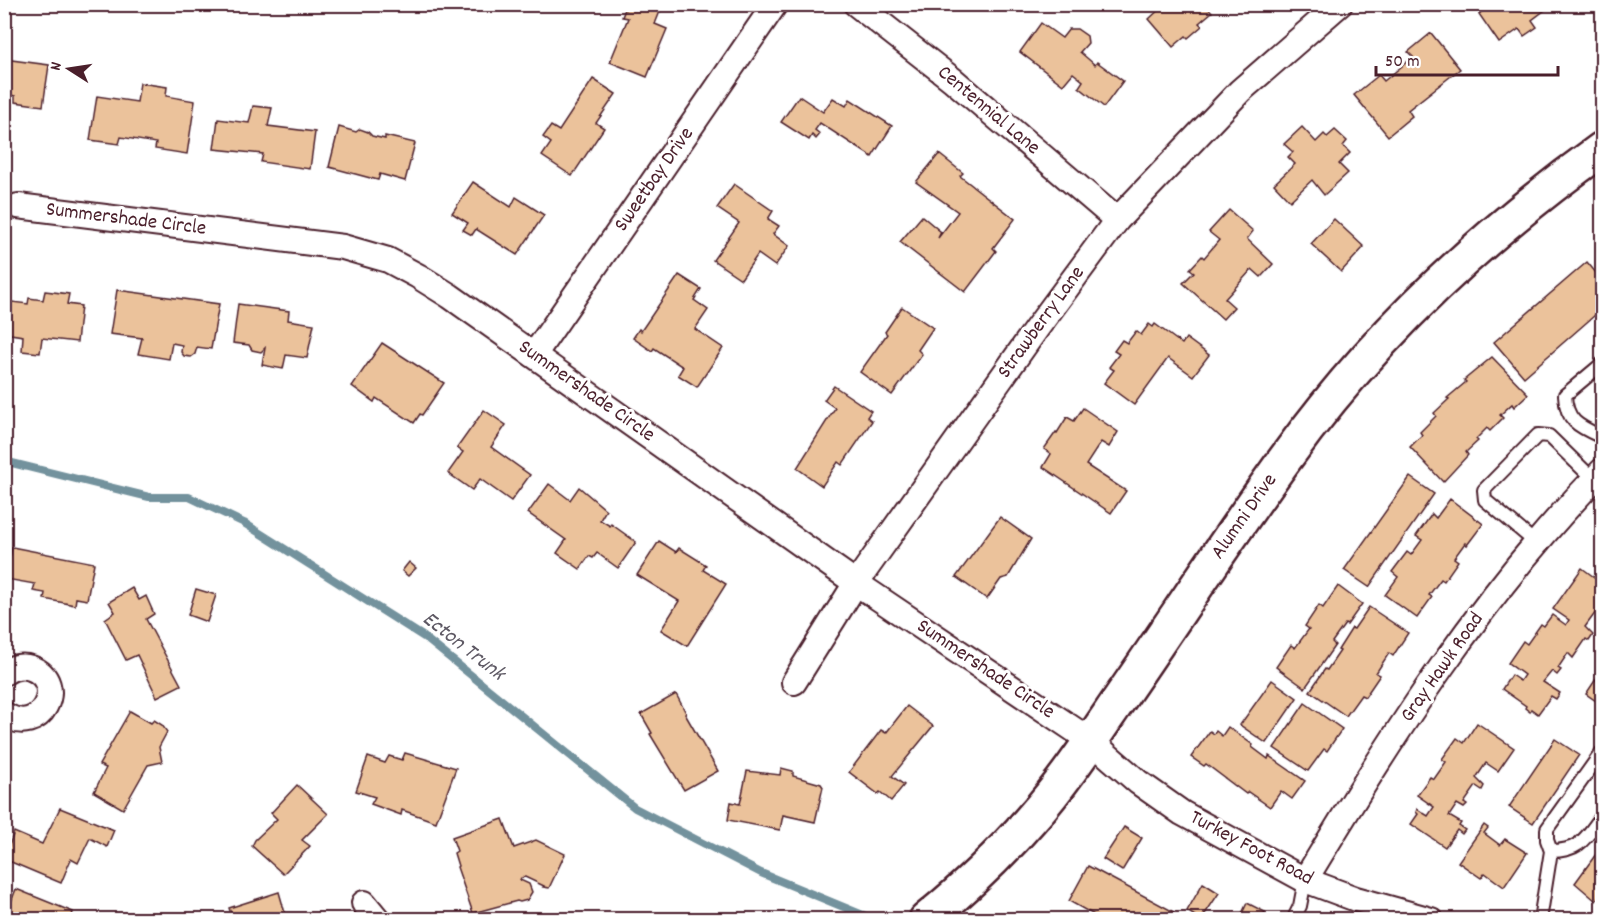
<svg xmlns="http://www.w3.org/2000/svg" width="1607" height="924" viewBox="0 0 1607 924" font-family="Dekko,sans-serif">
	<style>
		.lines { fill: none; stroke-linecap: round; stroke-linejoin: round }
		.stream { stroke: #73929d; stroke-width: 8 }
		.building { fill: #ebc29b; stroke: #4a1f2b; stroke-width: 1.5 }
		.lane-casing { stroke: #4a1f2b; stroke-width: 16 }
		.street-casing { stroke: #4a1f2b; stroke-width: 28 }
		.secondary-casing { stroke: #4a1f2b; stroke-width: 38 }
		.lane { stroke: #fff; stroke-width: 12 }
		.street { stroke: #fff; stroke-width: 24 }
		.secondary { stroke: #fff; stroke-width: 33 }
		.labels { text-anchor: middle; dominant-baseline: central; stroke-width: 6; stroke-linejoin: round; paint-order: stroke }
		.street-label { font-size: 21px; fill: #4a1f2b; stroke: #fff }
		.water-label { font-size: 22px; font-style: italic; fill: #5e5964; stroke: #fff }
	</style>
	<rect width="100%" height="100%" fill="#fff"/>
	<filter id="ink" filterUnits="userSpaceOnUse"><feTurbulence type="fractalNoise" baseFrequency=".0167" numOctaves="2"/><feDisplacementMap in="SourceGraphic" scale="12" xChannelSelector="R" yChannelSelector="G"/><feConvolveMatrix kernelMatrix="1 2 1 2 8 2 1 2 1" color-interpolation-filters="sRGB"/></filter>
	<g filter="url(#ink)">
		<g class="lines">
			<path class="stream" d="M4 461 149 497H189L244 523 424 637 635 808 761 873 875 920"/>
		</g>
		<g class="building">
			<path d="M627 4H663L655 24 667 29 647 77 610 62 628 18 622 17Z"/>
			<path d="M1165 4H1211L1208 8 1212 12 1199 23 1202 26 1188 38 1186 36 1173 47 1149 19Z"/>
			<path d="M1491 4H1553L1532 20 1537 27 1524 36 1519 29 1499 43 1479 14Z"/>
			<path d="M1041 23 1062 38 1069 29H1077L1087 36 1088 43 1080 52 1095 65 1097 62 1123 81 1104 107 1079 87 1083 81 1073 73 1063 85 1020 52Z"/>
			<path d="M1431 33 1460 69 1408 110 1412 116 1388 136 1354 95 1379 75 1384 81 1413 57 1408 52Z"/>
			<path d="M4 59 49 65 43 106 15 102V96L4 94Z"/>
			<path d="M593 79 616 94 596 123 604 128 572 176 542 156 551 143 543 137 551 126 559 131Z"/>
			<path d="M140 83 167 87 166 96 195 101 187 154 155 149 156 143 121 137 119 144 90 140 97 96 137 102Z"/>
			<path d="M799 96 823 112 833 98 846 106 850 99 892 126 872 157 820 123 815 130 820 134 816 139 812 135 809 140 781 122Z"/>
			<path d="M253 106 272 108 268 126 315 132 310 169 261 162 263 154 214 149 218 119 249 123Z"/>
			<path d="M339 127 356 132 360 129 368 132 372 136 385 139V136L415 143 405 181 380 174 378 180 329 167Z"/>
			<path d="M1302 127 1316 142 1324 134 1327 137 1335 130 1347 141 1343 146 1350 153 1339 164 1348 173 1324 195 1312 180 1290 201 1274 184 1295 164 1288 157 1293 152 1284 144Z"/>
			<path d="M939 154 963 173 960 176 1015 219 993 248 996 251 965 292 900 242 922 216 941 232 938 238 958 212 916 182Z"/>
			<path d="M473 182 511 207 516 197 544 215 517 255 476 229 472 235 463 230 468 223 452 213Z"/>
			<path d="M734 184 773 211 768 219 779 226 773 234 789 246 775 266 758 254 741 279 713 260 739 223 717 208Z"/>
			<path d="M1229 210 1253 231 1247 239 1273 264 1261 277 1252 269 1225 299 1234 307 1223 319 1183 283 1194 272 1190 269 1202 256 1204 258 1219 240 1209 232Z"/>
			<path d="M1334 219 1364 247 1341 272 1311 244Z"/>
			<path d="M1587 262 1602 280V309L1524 377 1494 342Z"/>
			<path d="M679 275 701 289 694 300 708 310 695 329 723 348 697 387 678 375 683 367 654 348 652 351 633 338 639 329 641 331Z"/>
			<path d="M117 290 219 304 211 349 197 347 195 354 191 357 184 356 181 352 182 345 172 343 169 359 138 354 142 338 110 334Z"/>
			<path d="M45 291 69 294 67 304 81 306 77 342 42 338 40 353 22 351 23 336 4 333V301L28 304 29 298 43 300Z"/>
			<path d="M238 304 289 311 288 320 314 324 307 358 286 355 283 369 262 365 265 348 261 352 252 350 249 345 233 343Z"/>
			<path d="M902 307 933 328 918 350 922 354 892 395 860 372 887 334 885 332Z"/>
			<path d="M1149 324 1153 327 1155 324 1182 344 1186 338 1209 355 1193 376 1168 358 1134 405 1104 383 1114 370 1109 367 1119 354 1114 351 1122 340 1127 343 1136 331 1141 335Z"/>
			<path d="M382 343 444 383 422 415 420 414 414 423 376 398 374 402 352 386Z"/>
			<path d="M1492 357 1528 394 1514 407 1512 404 1500 415 1503 418 1490 431 1487 428 1476 439 1478 441 1466 452 1468 455 1443 482 1410 447 1422 435 1420 432 1436 416 1434 413 1449 399 1447 398 1466 382 1464 380Z"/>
			<path d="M834 386 871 411 867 417 872 421 842 465 838 462 822 486 797 468 835 408 824 400Z"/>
			<path d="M1083 408 1118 432 1109 447 1101 442 1086 465 1126 491 1111 513 1043 467 1051 454 1044 449 1056 432 1057 433 1067 417 1074 421Z"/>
			<path d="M484 410 506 425 491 447 530 475 511 501 480 479 472 490 448 473 463 452 457 448Z"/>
			<path d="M1410 477 1434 494 1369 587 1344 570Z"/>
			<path d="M549 484 570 500 579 487 606 510 600 520 610 526 611 524 636 542 618 568 597 553 593 558 589 556 580 569 557 553 566 540 528 513Z"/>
			<path d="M1450 499 1483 524 1467 545 1465 543 1454 558 1458 561 1444 581 1441 579 1429 595 1432 597 1417 618 1385 595 1398 577 1392 572 1407 552 1411 555 1422 540 1416 536 1432 514 1436 518Z"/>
			<path d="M1000 517 1031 539 1008 577 1001 579 987 599 956 577Z"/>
			<path d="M659 541 676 552 679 548 706 565 703 570 726 584 687 646 661 630 679 601 637 575Z"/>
			<path d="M12 547 94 563 87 600 76 598 75 605 44 599 45 593 33 591 35 584 6 579Z"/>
			<path d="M409 562 416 568 408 576 402 571Z"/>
			<path d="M1582 568 1602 583V615L1596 612 1585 627 1593 635 1589 641 1586 639 1573 658 1568 653 1558 668 1561 670 1557 675 1552 671 1543 682 1560 693 1556 699 1551 696 1538 714 1531 709 1530 712 1525 708 1526 706 1502 689 1511 675 1520 681 1524 675 1508 663 1523 641 1527 644 1541 624 1544 626 1552 615 1566 625 1569 620 1553 609Z"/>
			<path d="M1338 586 1362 604 1347 625 1345 624 1332 642 1335 645 1305 688 1276 667 1291 645 1295 648 1309 629 1305 626 1319 605 1323 608Z"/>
			<path d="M132 588 139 600 146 596 154 614 146 619 181 685 157 697 137 655 126 660 105 619 115 612 109 602Z"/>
			<path d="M196 589 216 595 207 622 188 615Z"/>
			<path d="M1369 607 1408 633 1393 656 1389 653 1376 673 1380 675 1365 697 1361 695 1346 716 1310 691 1325 669 1327 670 1340 651 1338 650 1352 628 1354 629Z"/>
			<path d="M1602 670V705L1586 694Z"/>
			<path d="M1272 680 1297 698 1266 743 1240 725Z"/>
			<path d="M676 694 686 713 685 714 718 771 684 790 650 734 652 733 641 714Z"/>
			<path d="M1305 703 1342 729 1327 751 1324 749 1308 771 1274 748Z"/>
			<path d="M907 706 933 726 892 776 904 785 891 801 880 792 878 794 849 772 881 730 886 733Z"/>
			<path d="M130 711 151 723 154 720 162 725 167 732 159 747 162 762 148 765 123 809 94 792 106 768 99 765Z"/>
			<path d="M1477 723 1514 748 1498 771 1486 763 1476 778 1484 786 1482 790 1476 786 1464 803 1467 805 1464 808 1457 804 1449 816 1461 823 1459 826 1465 830 1462 834 1457 830 1445 847 1411 824 1418 814 1416 812 1417 809 1428 816 1434 807 1417 795 1430 777 1434 779 1446 762 1442 759 1457 738 1464 743Z"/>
			<path d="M1228 727 1253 745 1252 747 1268 759 1269 756 1305 781 1292 799 1281 791 1270 807 1248 792 1246 794 1206 764 1204 766 1191 757 1210 731 1214 734 1216 731 1222 736Z"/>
			<path d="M1555 739 1579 755 1533 823 1509 807Z"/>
			<path d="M405 753 456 768 436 822 402 810 401 815 371 804 375 797 356 791 368 757 385 763 389 756 402 760Z"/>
			<path d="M781 768 793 771V776L821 784 823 787 815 822 783 815 780 830 728 820 731 802 740 804 747 771 780 775Z"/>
			<path d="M297 785 328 814 302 840 310 846 283 874 252 846 255 840 277 819 271 813Z"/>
			<path d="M60 808 114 830 107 847 90 838 78 863 71 859 61 883 4 859 14 832 42 844Z"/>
			<path d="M503 819 514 848 536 840 565 854 549 888 543 887 544 886 525 877 521 878 520 880 529 884 532 892 527 900 520 902 517 901 473 913 457 867 458 866 454 853 457 851 452 837Z"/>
			<path d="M1484 825 1488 828 1484 833 1500 845 1505 839 1527 853 1504 887 1485 873 1481 878 1458 862Z"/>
			<path d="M1124 827 1142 838 1122 871 1103 859Z"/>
			<path d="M1602 843V893L1596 901 1575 883 1599 850 1597 849Z"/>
			<path d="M1088 866 1174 912 1172 915 1180 920H1103L1069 901Z"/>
			<path d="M1203 883 1219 893 1201 920 1187 911Z"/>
			<path d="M16 889 73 912 71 920H4Z"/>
			<path d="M279 892 287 920H233L229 908Z"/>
			<path d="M1247 903 1265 912 1261 920H1239Z"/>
		</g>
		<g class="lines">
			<defs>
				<g id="lane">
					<path d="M1602 364 1565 395C1566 422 1580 427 1602 437"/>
					<path d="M1536 543 1485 500 1484 490 1538 435 1549 436 1594 480"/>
					<path d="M1551 851C1581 851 1586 837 1602 816"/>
					<path d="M1293 920 1300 906 1305 880"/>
					<path d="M1540 920 1551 851 1547 840V829L1602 752"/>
				</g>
				<g id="street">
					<path d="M856 4 953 80 1117 220"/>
					<path d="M18 206 343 247 388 260 418 276 450 296 856 583 1091 741 1138 782 1182 813 1305 880 1356 899 1431 920"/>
					<path d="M534 355 775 4"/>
					<path d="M4 673C12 667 22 665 31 668 69 682 40 740 4 714"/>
					<path d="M794 682 856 583 1037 328 1117 220 1240 91 1340 4"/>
					<path d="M1305 880C1392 736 1484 591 1602 471"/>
					<path d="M364 903 378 920"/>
				</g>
				<path id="secondary" d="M926 920C964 889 999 856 1031 819 1065 781 1094 736 1123 694 1177 616 1229 536 1285 459 1372 338 1482 235 1602 149"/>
			</defs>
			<use href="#lane" class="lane-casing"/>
			<use href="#street" class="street-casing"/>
			<use href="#secondary" class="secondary-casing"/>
			<use href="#lane" class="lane"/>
			<use href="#street" class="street"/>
			<use href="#secondary" class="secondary"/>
		</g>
	</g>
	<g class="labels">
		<g class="street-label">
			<text transform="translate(988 111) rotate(40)">Centennial Lane</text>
			<text transform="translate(655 180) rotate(-55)">Sweetbay Drive</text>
			<text transform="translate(126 220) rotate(7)">Summershade Circle</text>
			<text transform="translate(1042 323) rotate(-54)">Strawberry Lane</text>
			<text transform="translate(586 392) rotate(35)">Summershade Circle</text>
			<text transform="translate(1245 517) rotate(-55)">Alumni Drive</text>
			<text transform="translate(1443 668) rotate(-55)">Gray Hawk Road</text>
			<text transform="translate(985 670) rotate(34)">Summershade Circle</text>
			<text transform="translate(1251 849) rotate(28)">Turkey Foot Road</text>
		</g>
		<g class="water-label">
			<text transform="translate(463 647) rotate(38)">Ecton Trunk</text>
		</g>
	</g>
	<rect width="1607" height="924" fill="none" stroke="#fff" stroke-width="24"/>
	<rect x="12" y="12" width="1583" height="900" fill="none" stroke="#4a1f2b" stroke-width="2" filter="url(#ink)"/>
	<g transform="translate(69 69) rotate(282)" stroke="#ffffff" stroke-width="4.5" paint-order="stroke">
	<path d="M0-4.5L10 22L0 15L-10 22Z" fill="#4a1f2b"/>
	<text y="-9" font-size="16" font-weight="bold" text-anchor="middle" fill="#4a1f2b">N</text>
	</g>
	<path d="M1376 66v9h182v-9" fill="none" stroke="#4a1f2b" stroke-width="3"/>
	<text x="1385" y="66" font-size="18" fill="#4a1f2b" stroke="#ffffff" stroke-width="4.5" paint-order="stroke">50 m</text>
</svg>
